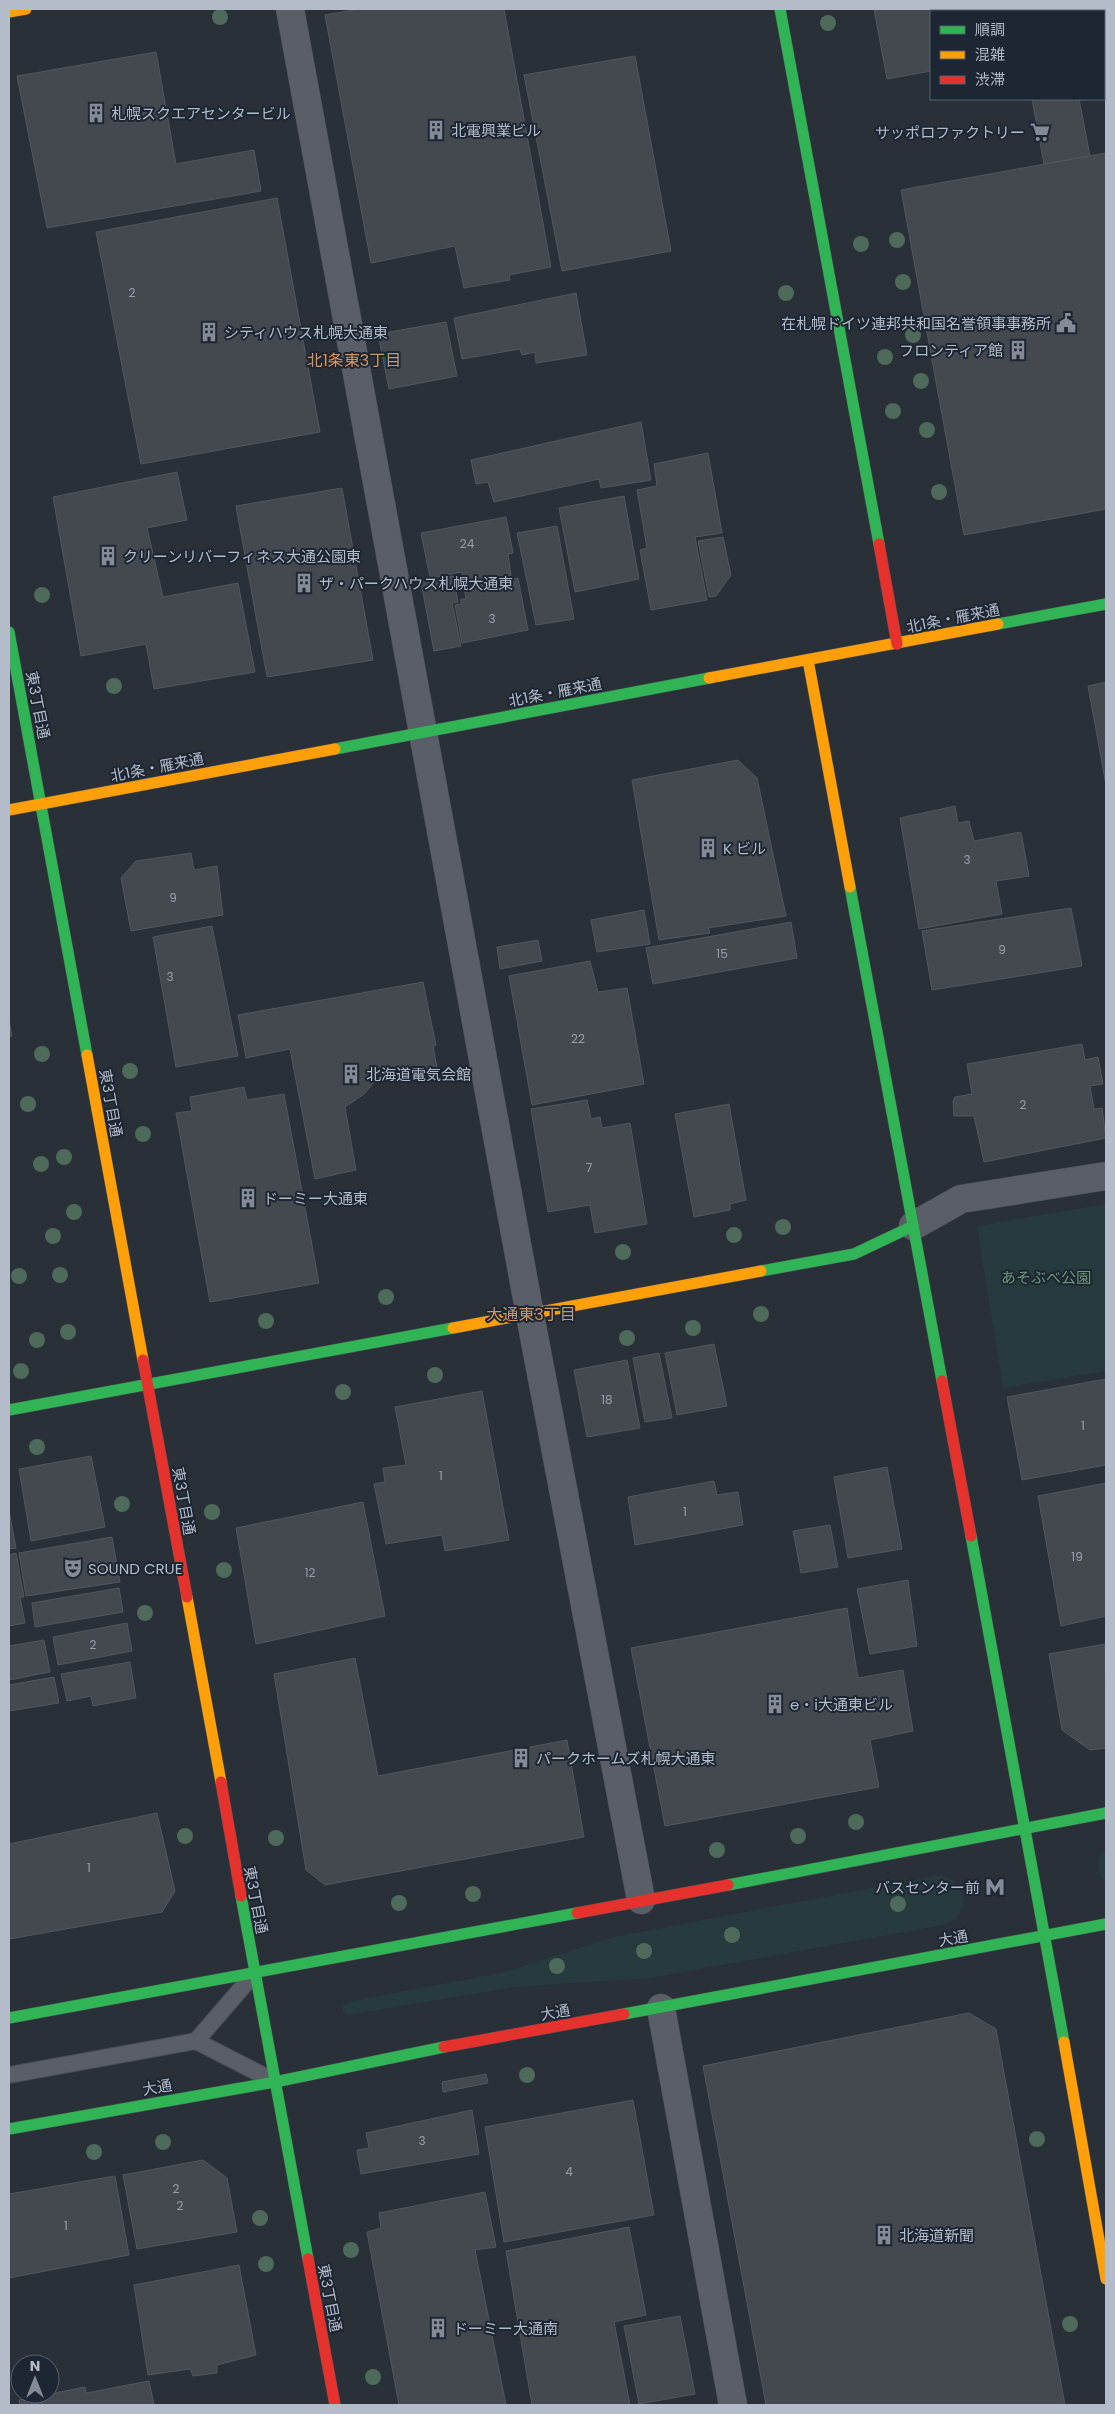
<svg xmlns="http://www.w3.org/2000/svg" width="1115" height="2414" viewBox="0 0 1115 2414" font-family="Poppins,'Noto Sans JP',sans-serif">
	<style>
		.green { fill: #273a3e }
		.building { fill: #444950; stroke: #52575f }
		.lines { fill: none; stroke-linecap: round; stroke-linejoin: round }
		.lane-casing { stroke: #484c53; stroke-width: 18 }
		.street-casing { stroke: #484c53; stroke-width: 29 }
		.fast-casing { stroke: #484c53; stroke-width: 12 }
		.slow-casing { stroke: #484c53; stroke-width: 12 }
		.jam-casing { stroke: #484c53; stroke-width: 12 }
		.lane { stroke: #5a5e66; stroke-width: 16 }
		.street { stroke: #5a5e66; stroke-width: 28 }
		.fast { stroke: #30b455; stroke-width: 11 }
		.slow { stroke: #ff9f0a; stroke-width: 11 }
		.jam { stroke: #e5322d; stroke-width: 11 }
		.tree { fill: #4e6a5a }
		.labels { text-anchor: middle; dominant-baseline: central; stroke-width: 4; stroke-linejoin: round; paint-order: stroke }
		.number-label { font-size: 12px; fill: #989fab }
		.poi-label { font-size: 15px; fill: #b4bcc9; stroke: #1d2633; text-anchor: start }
		.street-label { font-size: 15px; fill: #b4bcc9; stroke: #1d2633 }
		.park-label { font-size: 15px; fill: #6b9a76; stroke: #1d2633 }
		.neighbourhood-label { font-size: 16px; fill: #d59563; stroke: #1d2633 }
	</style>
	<rect width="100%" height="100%" fill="#2a3038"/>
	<g class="green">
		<path d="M1106 1204V1371L1003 1388 977 1226Z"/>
		<path d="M1106 1848V1883C1095 1871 1097 1860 1106 1848Z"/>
		<path d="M940 1875 953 1880 965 1900 956 1919 943 1925 650 1978 514 1987 348 2015 343 2012 342 2006 352 2001 501 1973 614 1937Z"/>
	</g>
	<g class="building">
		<path d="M360 9H504L551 267 509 275 510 280 464 288 455 246 371 263 325 15Z"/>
		<path d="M874 9H1106V71L1104 72V11H931V71L887 79Z"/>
		<path d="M156 52 176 164 254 150 261 191 47 228 17 76Z"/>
		<path d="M635 56 671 251 562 271 524 75Z"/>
		<path d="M1032 99H1079L1090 156 1044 164Z"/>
		<path d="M1106 153V509L964 535 901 190Z"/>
		<path d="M277 198 320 432 141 464 96 232Z"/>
		<path d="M576 293 587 355 536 363 535 352 522 355 520 349 462 359 454 318Z"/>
		<path d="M446 322 457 376 389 389 378 334Z"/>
		<path d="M641 422 651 480 601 488 599 479 494 502 488 482 476 484 471 460Z"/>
		<path d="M708 453 722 533 695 537 707 600 651 610 640 550 647 548 637 490 657 486 654 464Z"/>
		<path d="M177 472 187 520 147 528 163 597 238 583 255 672 154 689 146 644 81 656 53 497Z"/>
		<path d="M342 488 373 660 267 677 236 506Z"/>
		<path d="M624 496 639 579 575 592 559 508Z"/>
		<path d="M506 517 513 553 508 554 511 576 464 584 462 572 430 578 421 533Z"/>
		<path d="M557 526 574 619 536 625 517 533Z"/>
		<path d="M723 537 731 575 716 596 709 597 698 541Z"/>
		<path d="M453 576 458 602 452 603 461 646 434 651 421 582Z"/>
		<path d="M518 578 528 630 462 643 455 605 461 604V599H466L464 588Z"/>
		<path d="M1106 682V785L1088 686Z"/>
		<path d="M738 760 757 778 786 916 708 928 710 933 659 940 632 780Z"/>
		<path d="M955 806 958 823 969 821 974 841 1021 832 1029 876 996 881 1002 914 919 929 900 818Z"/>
		<path d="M191 853 194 870 217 866 223 915 131 931 121 878 136 861Z"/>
		<path d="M1071 908 1082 966 932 990 922 931Z"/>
		<path d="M644 910 650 944 597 952 591 920Z"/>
		<path d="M791 922 797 958 653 984 646 948Z"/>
		<path d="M212 926 238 1056 176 1067 153 937Z"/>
		<path d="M538 940 542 961 500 969 497 947Z"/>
		<path d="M590 961 598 992 627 988 644 1084 532 1105 509 976Z"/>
		<path d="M423 982 436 1045 433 1046 437 1068 376 1080 364 1094 345 1107 356 1170 315 1179 290 1049 246 1058 238 1015Z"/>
		<path d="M9 1020 12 1036 9 1037Z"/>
		<path d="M1082 1044 1085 1060 1098 1057 1103 1084 1090 1086 1094 1109 1102 1108 1106 1138 984 1162 974 1116H954L953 1101 955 1097 972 1094 967 1064Z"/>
		<path d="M244 1087 247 1100 284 1094 319 1283 210 1302 176 1113 192 1111 190 1097Z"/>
		<path d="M587 1100 591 1119 600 1117 602 1128 630 1123 647 1224 595 1233 590 1205 548 1212 531 1109Z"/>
		<path d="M729 1104 746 1200 730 1204V1210L694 1217 675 1114Z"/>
		<path d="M714 1344 727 1406 677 1415 665 1353Z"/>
		<path d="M659 1353 672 1418 645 1422 633 1358Z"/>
		<path d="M627 1360 640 1428 587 1437 574 1370Z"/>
		<path d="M1106 1379V1465L1022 1480 1007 1397Z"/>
		<path d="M482 1391 509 1540 445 1551 442 1535 386 1544 374 1484 385 1482 383 1468 406 1465 395 1407Z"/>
		<path d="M91 1456 105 1527 31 1541 19 1469Z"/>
		<path d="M887 1467 902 1549 848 1558 834 1477Z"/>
		<path d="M714 1481 717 1495 738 1492 743 1525 635 1545 628 1497Z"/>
		<path d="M1106 1483V1616L1061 1626 1038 1496Z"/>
		<path d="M363 1502 385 1616 256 1644 236 1528Z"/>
		<path d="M9 1510 16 1548 9 1549Z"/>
		<path d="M830 1525 838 1567 801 1573 793 1531Z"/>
		<path d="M112 1537 120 1582 26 1596 19 1553Z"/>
		<path d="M16 1553 24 1597H20L25 1623 9 1626V1555Z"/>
		<path d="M908 1580 917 1646 870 1654 857 1589Z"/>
		<path d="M119 1588 123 1612 35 1627 32 1603Z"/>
		<path d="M847 1608 858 1678 903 1670 913 1731 870 1740 879 1787 665 1826 631 1648Z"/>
		<path d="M127 1623 132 1651 58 1665 53 1637Z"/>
		<path d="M44 1640 50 1672 9 1680V1646Z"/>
		<path d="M1105 1644 1106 1748 1090 1750 1062 1730 1049 1654Z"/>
		<path d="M355 1658 378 1776 567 1740 584 1837 325 1885 306 1870 274 1674Z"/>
		<path d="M130 1662 136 1698 93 1706 91 1696 67 1701 61 1674Z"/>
		<path d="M54 1677 59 1703 9 1711V1685Z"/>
		<path d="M157 1813 175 1891 162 1912 9 1939V1844Z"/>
		<path d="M969 2013 996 2029 1065 2405H766L703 2066Z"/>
		<path d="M486 2074 488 2083 443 2092 442 2082Z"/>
		<path d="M633 2100 654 2215 504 2242 485 2127Z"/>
		<path d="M472 2110 479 2154 361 2174 357 2150 369 2148 366 2133Z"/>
		<path d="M203 2160 227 2178 237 2232 137 2249 123 2175Z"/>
		<path d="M115 2176 129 2255 9 2278V2194Z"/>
		<path d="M485 2192 496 2247 475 2250 506 2405H399L367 2232 381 2228 379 2213Z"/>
		<path d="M629 2227 646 2315 614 2322 630 2405H532L506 2251Z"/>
		<path d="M239 2265 256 2355 217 2365V2373L193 2376 190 2369 148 2375 134 2285Z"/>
		<path d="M680 2316 695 2394 639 2404 624 2326Z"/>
		<path d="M149 2381 154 2405H20L19 2400 85 2387 86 2393Z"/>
	</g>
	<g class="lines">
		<defs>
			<g id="lane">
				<path d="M196 2041 253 1975"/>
				<path d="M9 2075 196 2041 274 2081"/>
			</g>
			<g id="street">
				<path d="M290 9 530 1315 641 1900"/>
				<path d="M913 1226 961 1199 1106 1176"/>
				<path d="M661 2008 733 2405"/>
			</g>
			<g id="fast">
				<path d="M780 9 879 544"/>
				<path d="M998 624 1106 604"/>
				<path d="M9 632 87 1055"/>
				<path d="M335 749 709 678"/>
				<path d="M850 887 942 1381"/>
				<path d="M761 1271 854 1254 913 1226"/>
				<path d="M9 1410 453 1328"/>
				<path d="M971 1536 1064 2042"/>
				<path d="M728 1885 1106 1813"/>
				<path d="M241 1896 308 2259"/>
				<path d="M624 2014 1106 1924"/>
				<path d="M9 2018 577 1913"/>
				<path d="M9 2129 275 2082 444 2047"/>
			</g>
			<g id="slow">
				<path d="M9 12 26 9"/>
				<path d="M808 660 850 887"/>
				<path d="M709 678 998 624"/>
				<path d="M9 810 335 749"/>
				<path d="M87 1055 143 1360"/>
				<path d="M453 1328 761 1271"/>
				<path d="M187 1597 221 1782"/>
				<path d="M1064 2042 1106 2279"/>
			</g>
			<g id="jam">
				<path d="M879 544 897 644"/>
				<path d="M143 1360 187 1597"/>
				<path d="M942 1381 971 1536"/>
				<path d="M221 1782 241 1896"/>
				<path d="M577 1913 728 1885"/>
				<path d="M444 2047 624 2014"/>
				<path d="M308 2259 335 2405"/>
			</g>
		</defs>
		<use href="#lane" class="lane-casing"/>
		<use href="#street" class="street-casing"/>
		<use href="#fast" class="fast-casing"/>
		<use href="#slow" class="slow-casing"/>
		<use href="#jam" class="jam-casing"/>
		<use href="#lane" class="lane"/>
		<use href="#street" class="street"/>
		<use href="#fast" class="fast"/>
		<use href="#slow" class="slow"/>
		<use href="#jam" class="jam"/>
	</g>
	<g class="tree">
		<circle cx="220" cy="17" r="8"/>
		<circle cx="828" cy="23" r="8"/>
		<circle cx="897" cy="240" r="8"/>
		<circle cx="861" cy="244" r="8"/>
		<circle cx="903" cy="282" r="8"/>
		<circle cx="786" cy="293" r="8"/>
		<circle cx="913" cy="335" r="8"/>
		<circle cx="885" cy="357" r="8"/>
		<circle cx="921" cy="381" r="8"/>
		<circle cx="893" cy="411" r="8"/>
		<circle cx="927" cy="430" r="8"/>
		<circle cx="939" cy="492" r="8"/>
		<circle cx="42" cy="595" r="8"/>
		<circle cx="114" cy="686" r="8"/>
		<circle cx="42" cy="1054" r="8"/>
		<circle cx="130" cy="1071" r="8"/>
		<circle cx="28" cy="1104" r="8"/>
		<circle cx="143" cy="1134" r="8"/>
		<circle cx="64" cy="1157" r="8"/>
		<circle cx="41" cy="1164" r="8"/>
		<circle cx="74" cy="1212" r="8"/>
		<circle cx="783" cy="1227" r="8"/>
		<circle cx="734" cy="1235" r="8"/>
		<circle cx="53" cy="1236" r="8"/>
		<circle cx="623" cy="1252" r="8"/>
		<circle cx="60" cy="1275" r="8"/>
		<circle cx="19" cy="1276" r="8"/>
		<circle cx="386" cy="1297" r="8"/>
		<circle cx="761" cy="1314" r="8"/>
		<circle cx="266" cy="1321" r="8"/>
		<circle cx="693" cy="1328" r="8"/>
		<circle cx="68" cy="1332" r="8"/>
		<circle cx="627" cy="1338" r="8"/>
		<circle cx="37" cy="1340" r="8"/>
		<circle cx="21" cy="1371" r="8"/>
		<circle cx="435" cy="1375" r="8"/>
		<circle cx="343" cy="1392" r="8"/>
		<circle cx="37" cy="1447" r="8"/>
		<circle cx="122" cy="1504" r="8"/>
		<circle cx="212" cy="1512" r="8"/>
		<circle cx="224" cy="1570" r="8"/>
		<circle cx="145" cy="1613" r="8"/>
		<circle cx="856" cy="1822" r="8"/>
		<circle cx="185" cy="1836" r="8"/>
		<circle cx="798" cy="1836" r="8"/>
		<circle cx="276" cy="1838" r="8"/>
		<circle cx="717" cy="1850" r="8"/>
		<circle cx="473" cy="1894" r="8"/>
		<circle cx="399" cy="1903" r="8"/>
		<circle cx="898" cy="1904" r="8"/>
		<circle cx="732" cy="1935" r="8"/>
		<circle cx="644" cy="1951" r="8"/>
		<circle cx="557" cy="1966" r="8"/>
		<circle cx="527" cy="2075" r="8"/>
		<circle cx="1037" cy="2139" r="8"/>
		<circle cx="163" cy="2142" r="8"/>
		<circle cx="94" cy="2152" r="8"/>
		<circle cx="260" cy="2218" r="8"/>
		<circle cx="351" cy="2250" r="8"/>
		<circle cx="266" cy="2264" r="8"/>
		<circle cx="1070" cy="2324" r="8"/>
		<circle cx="373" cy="2377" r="8"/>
	</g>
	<defs>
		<symbol id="building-bare" viewBox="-9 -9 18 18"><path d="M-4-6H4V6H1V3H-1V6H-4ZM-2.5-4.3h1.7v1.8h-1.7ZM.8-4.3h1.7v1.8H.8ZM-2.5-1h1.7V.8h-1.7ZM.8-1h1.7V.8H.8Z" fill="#848b96" stroke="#1d2633" stroke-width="2.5" paint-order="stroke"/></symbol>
		<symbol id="supermarket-bare" viewBox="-9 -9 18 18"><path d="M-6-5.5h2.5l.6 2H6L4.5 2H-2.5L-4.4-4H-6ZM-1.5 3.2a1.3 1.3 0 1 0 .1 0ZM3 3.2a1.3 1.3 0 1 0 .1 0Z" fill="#848b96" stroke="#1d2633" stroke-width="2.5" paint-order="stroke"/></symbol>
		<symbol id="civic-bare" viewBox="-9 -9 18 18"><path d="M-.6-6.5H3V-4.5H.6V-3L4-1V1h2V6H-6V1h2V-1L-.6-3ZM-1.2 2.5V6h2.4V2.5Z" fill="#848b96" stroke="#1d2633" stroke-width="2.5" paint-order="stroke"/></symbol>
		<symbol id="theatre-bare" viewBox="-9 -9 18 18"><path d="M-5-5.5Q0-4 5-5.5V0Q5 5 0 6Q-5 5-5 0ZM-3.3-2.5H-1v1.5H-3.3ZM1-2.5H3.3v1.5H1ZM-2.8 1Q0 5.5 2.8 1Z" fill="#848b96" stroke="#1d2633" stroke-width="2.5" paint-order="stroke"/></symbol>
		<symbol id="metro-bare" viewBox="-9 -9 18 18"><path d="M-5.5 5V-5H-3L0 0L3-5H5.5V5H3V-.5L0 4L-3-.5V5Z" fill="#848b96" stroke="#1d2633" stroke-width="2.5" paint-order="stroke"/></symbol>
	</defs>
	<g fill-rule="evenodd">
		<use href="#building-bare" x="82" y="99" width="28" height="28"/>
		<use href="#building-bare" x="422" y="116" width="28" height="28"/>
		<use href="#supermarket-bare" x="1026" y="118" width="28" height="28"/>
		<use href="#civic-bare" x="1052" y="309" width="28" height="28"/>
		<use href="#building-bare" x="195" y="318" width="28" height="28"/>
		<use href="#building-bare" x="1004" y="336" width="28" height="28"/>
		<use href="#building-bare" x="94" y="542" width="28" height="28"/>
		<use href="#building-bare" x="290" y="569" width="28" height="28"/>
		<use href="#building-bare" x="694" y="834" width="28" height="28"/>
		<use href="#building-bare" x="337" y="1060" width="28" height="28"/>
		<use href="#building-bare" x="234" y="1184" width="28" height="28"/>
		<use href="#theatre-bare" x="59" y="1554" width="28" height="28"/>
		<use href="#building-bare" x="761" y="1690" width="28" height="28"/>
		<use href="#building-bare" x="507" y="1744" width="28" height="28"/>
		<use href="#metro-bare" x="981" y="1873" width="28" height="28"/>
		<use href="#building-bare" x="870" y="2221" width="28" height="28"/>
		<use href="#building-bare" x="424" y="2314" width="28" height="28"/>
	</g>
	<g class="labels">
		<g class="number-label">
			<text x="132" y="292">2</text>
			<text x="467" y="543">24</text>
			<text x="492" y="618">3</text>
			<text x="967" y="859">3</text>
			<text x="173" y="897">9</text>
			<text x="1002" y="949">9</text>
			<text x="722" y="953">15</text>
			<text x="170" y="976">3</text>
			<text x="578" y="1038">22</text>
			<text x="1023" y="1104">2</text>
			<text x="589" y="1167">7</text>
			<text x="607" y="1399">18</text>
			<text x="1083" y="1425">1</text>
			<text x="441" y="1475">1</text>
			<text x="685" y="1511">1</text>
			<text x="1077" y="1556">19</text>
			<text x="310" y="1572">12</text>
			<text x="93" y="1644">2</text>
			<text x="89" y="1867">1</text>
			<text x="422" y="2140">3</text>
			<text x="569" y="2171">4</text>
			<text x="176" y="2188">2</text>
			<text x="180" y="2205">2</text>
			<text x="66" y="2225">1</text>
		</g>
		<g class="poi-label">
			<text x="111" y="113">札幌スクエアセンタービル</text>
			<text x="451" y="130">北電興業ビル</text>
			<text x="1025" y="132" text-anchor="end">サッポロファクトリー</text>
			<text x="1051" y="323" text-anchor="end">在札幌ドイツ連邦共和国名誉領事事務所</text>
			<text x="224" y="332">シティハウス札幌大通東</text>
			<text x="1003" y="350" text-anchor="end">フロンティア館</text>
			<text x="123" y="556">クリーンリバーフィネス大通公園東</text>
			<text x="319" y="583">ザ・パークハウス札幌大通東</text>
			<text x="723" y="848">K ビル</text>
			<text x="366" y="1074">北海道電気会館</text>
			<text x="263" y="1198">ドーミー大通東</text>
			<text x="88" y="1568">SOUND CRUE</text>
			<text x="790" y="1704">e・i大通東ビル</text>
			<text x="536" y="1758">パークホームズ札幌大通東</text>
			<text x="980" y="1887" text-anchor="end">バスセンター前</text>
			<text x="899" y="2235">北海道新聞</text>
			<text x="453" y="2328">ドーミー大通南</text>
		</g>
		<g class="street-label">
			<text transform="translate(953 618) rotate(-11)">北1条・雁来通</text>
			<text transform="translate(555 692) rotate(-11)">北1条・雁来通</text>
			<text transform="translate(38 705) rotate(79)">東3丁目通</text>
			<text transform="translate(157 767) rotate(-11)">北1条・雁来通</text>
			<text transform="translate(111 1103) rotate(80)">東3丁目通</text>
			<text transform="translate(184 1501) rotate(80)">東3丁目通</text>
			<text transform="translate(256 1900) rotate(79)">東3丁目通</text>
			<text transform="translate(953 1938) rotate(-10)">大通</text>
			<text transform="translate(555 2012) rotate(-10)">大通</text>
			<text transform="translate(157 2087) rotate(-10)">大通</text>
			<text transform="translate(330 2298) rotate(79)">東3丁目通</text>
		</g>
		<g class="park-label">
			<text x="1046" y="1277">あそぶべ公園</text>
		</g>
		<g class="neighbourhood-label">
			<text x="354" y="360">北1条東3丁目</text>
			<text x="531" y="1314">大通東3丁目</text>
		</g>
	</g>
	<rect width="1115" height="2414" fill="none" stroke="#b4bcc9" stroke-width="20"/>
	<rect x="930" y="10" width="175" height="90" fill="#1d2633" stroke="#59626f"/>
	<rect x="940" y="26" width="25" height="8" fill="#30b455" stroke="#59626f"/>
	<text x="975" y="35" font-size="15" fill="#b4bcc9">順調</text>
	<rect x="940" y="51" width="25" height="8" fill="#ff9f0a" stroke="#59626f"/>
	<text x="975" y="60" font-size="15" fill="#b4bcc9">混雑</text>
	<rect x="940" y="76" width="25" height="8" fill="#e5322d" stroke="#59626f"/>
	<text x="975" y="85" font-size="15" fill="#b4bcc9">渋滞</text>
	<g transform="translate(35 2379)"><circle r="24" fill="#1d2633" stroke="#59626f"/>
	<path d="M0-4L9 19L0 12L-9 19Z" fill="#848b96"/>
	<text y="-8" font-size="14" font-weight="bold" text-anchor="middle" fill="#b4bcc9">N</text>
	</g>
</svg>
